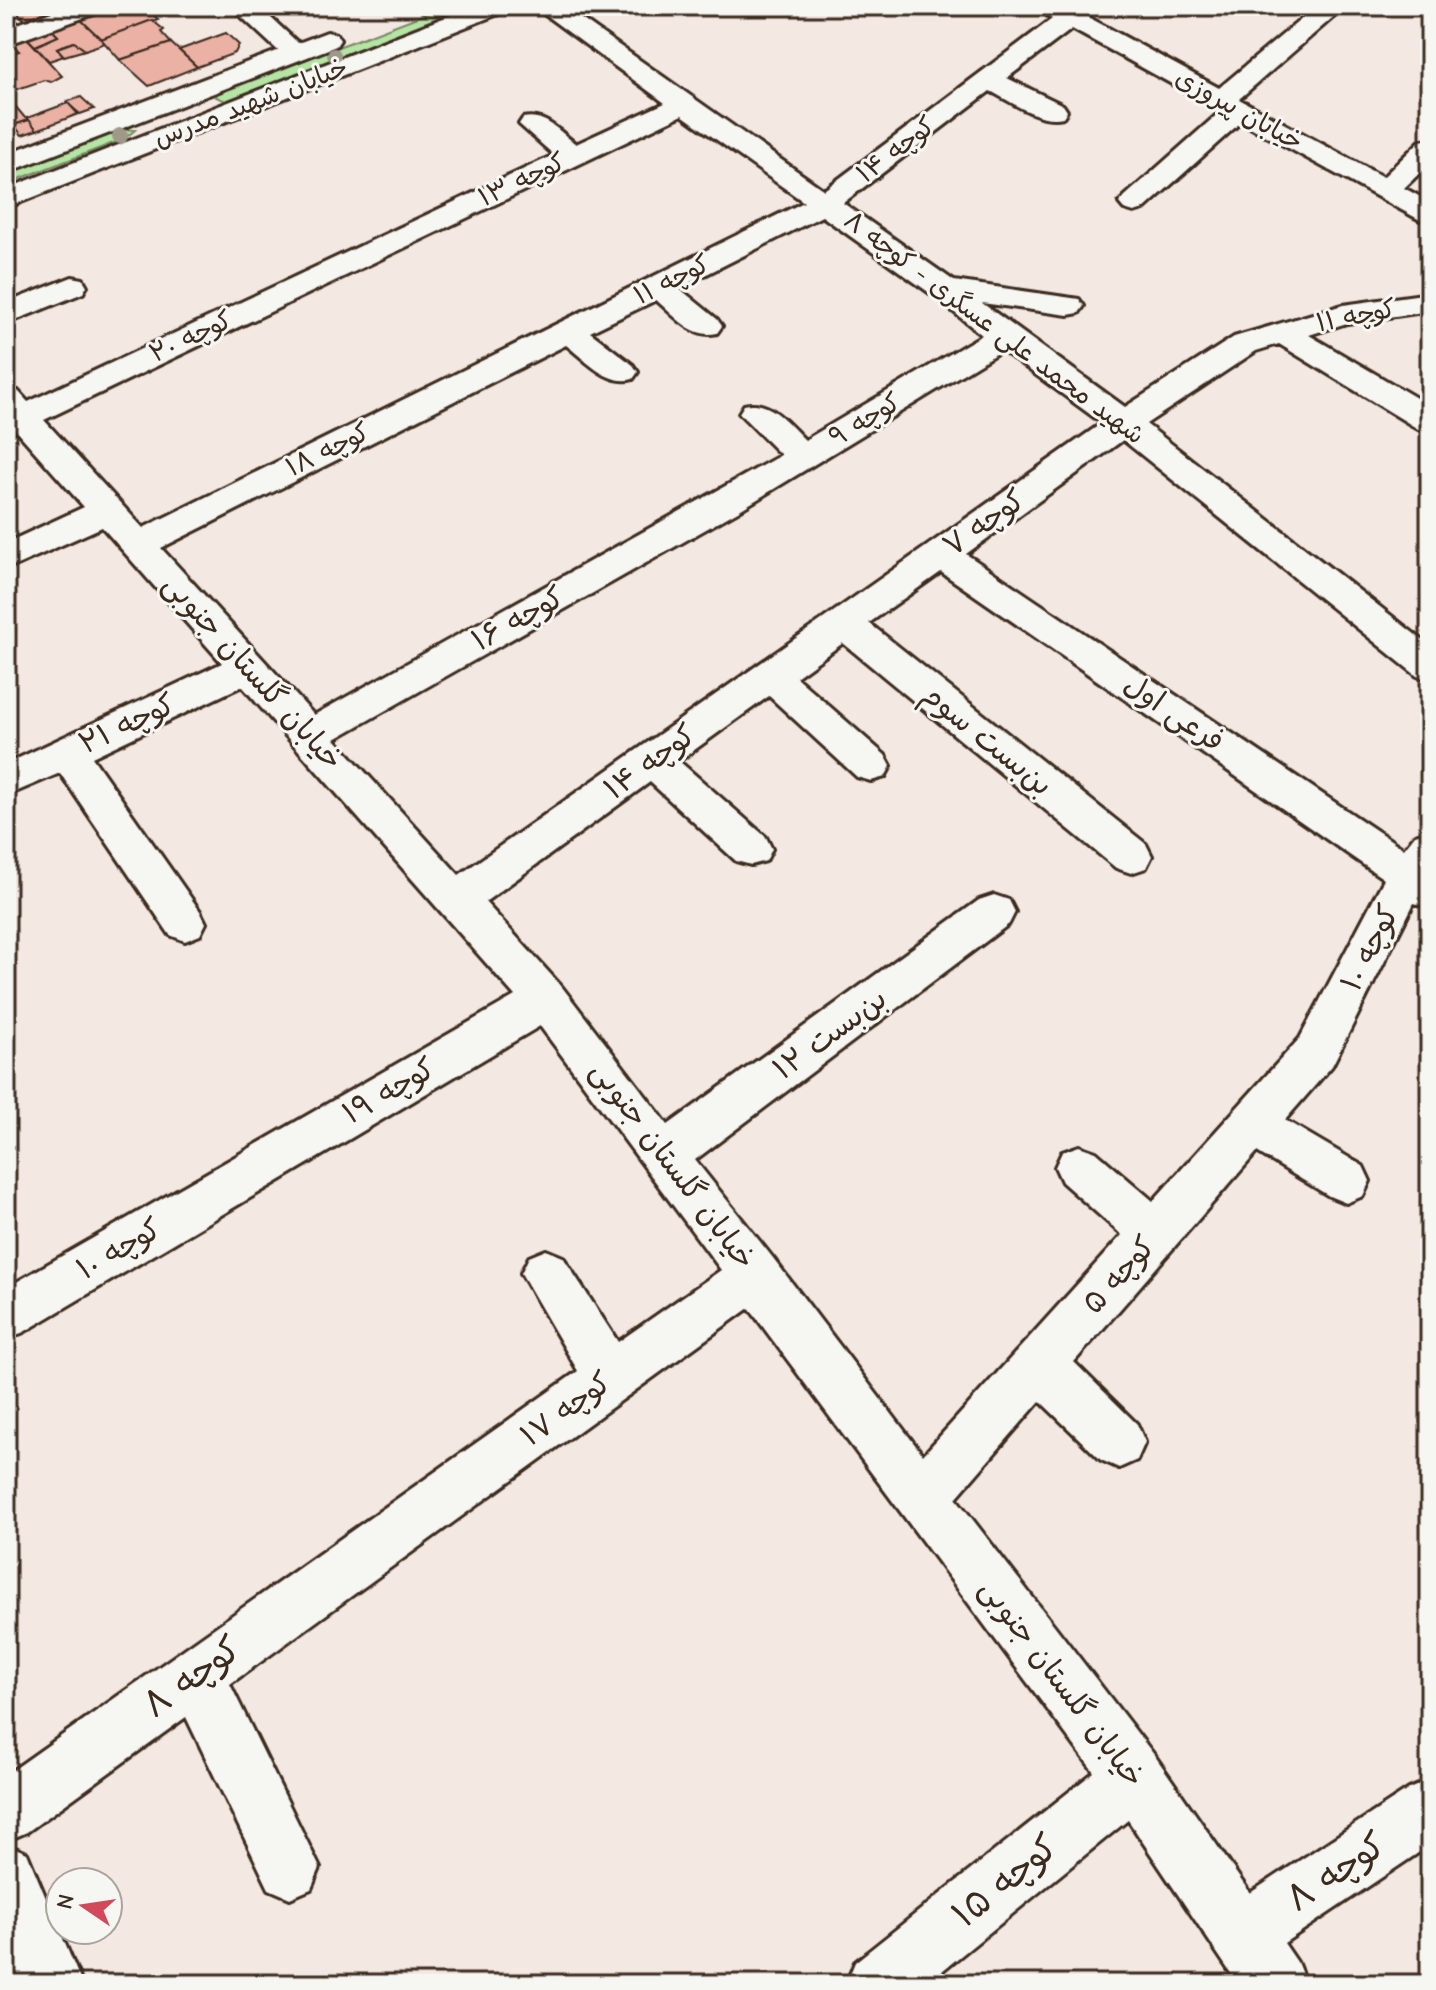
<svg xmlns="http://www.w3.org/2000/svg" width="1436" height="1990" viewBox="0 0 1436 1990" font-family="'Comic Neue','Playpen Sans Arabic',sans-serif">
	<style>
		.green { fill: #b4e5a4; stroke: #788861; stroke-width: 2 }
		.building { fill: #eab1a4; stroke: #3b2a1e; stroke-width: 2 }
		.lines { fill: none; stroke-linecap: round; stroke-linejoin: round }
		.minor-casing { stroke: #3b2a1e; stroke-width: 6 }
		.secondary-casing { stroke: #3b2a1e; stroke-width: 6 }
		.minor { fill: #f6f6f2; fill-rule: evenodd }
		.secondary { fill: #f6f6f2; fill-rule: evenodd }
		.tree { fill: #9f9989 }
		.labels { text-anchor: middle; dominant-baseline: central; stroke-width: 6; stroke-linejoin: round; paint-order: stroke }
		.far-street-label { font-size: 26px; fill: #3b2a1e; stroke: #f6f6f2 }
		.street-label { font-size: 30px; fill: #3b2a1e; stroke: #f6f6f2 }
		.near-street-label { font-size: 36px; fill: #3b2a1e; stroke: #f6f6f2 }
	</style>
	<rect width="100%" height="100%" fill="#f4e8e2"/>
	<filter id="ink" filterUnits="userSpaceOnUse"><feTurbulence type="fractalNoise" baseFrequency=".0125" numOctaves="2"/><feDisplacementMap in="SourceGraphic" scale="16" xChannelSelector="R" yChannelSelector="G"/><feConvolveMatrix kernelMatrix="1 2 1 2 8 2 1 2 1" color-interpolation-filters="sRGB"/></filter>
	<g filter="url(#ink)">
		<g class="green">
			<path d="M446 6H468L226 101 216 97 217 93Z"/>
			<path d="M122 129 135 130 124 139 6 184V174Z"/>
		</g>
		<g class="building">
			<path d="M11 6H51L49 8 51 10 25 20Z"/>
			<path d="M109 6H132L139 12 147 10 158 19 101 39 78 17Z"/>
			<path d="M250 6H294L262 17Z"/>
			<path d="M78 17 105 43 85 50 74 42 62 46 57 48 64 56 49 61 35 46 58 36 51 29Z"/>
			<path d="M152 20 164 30 161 32 171 43 120 60 101 39Z"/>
			<path d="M51 29 58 36 35 46 25 36Z"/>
			<path d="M226 33 239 45 235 53 197 67 179 50Z"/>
			<path d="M27 38 62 76 51 82 44 80 6 93V55L19 51 10 43Z"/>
			<path d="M74 42 85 50 64 56 57 48Z"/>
			<path d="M171 43 197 67 149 86 120 60Z"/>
			<path d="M6 95 25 118 29 120 14 125 6 115Z"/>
			<path d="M81 97 94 109 80 114 66 102Z"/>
			<path d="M68 103 78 114 37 130 27 118Z"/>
			<path d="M29 120 37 130 22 135 14 125Z"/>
		</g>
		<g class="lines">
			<defs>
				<g id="minor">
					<path d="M69 6H107L103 11 6 45V28Z"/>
					<path d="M230 6H258L308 52 304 58H286Z"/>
					<path d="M533 6H563L824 190 1052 19 1035 6H1099L1088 17 1219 88 1317 6H1346L1239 99 1383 177 1420 141 1430 139V163L1404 188 1430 202V223L1420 220 1241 122 1144 209 1134 212 1124 209 1119 203 1124 197 1221 111 1072 29 1007 78 1063 105 1067 111 1063 117C1039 123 1011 101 990 91L843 203 954 281 1079 299 1084 306 1079 313 1068 315 982 303 1125 407 1234 337 1343 305 1430 293V311L1347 323 1309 335 1430 406V432L1418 429 1279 344 1256 351 1146 424 1430 646V680L1417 676 1123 440 966 554 1404 849 1415 835 1430 831V908L1414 903 1332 1066 1285 1120 1363 1166 1370 1181 1363 1196 1346 1203 1329 1196 1257 1152 1074 1362 1137 1424 1145 1442 1137 1460 1119 1468 1101 1460 1040 1401 956 1498 1155 1756 1250 1893 1409 1789 1430 1780V1845L1284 1943 1297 1962 1306 1984H1238L1128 1820 926 1984H846L855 1962 1094 1772 749 1308 230 1684 320 1868 311 1889 290 1898 269 1889 186 1717 27 1832 6 1841V1775L578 1371 521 1273 529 1257 546 1250 563 1257 618 1342 721 1270 540 1026 24 1332 6 1339V1288L515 996 242 686 92 757 200 911 206 923 200 935 185 941 170 935 60 773 6 796V764L222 663 102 527 6 570V543L84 507 6 419V388L18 391 28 402 554 155 519 124 523 118C545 113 560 132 576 144L665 103ZM682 115 804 202 143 528 44 420ZM822 216 934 296 982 335 805 440C787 423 771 399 744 405L739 413 781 455 314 715 161 548 566 345C586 360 607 386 633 379L638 372 633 365 590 332 656 300C674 315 692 339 717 333L722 326 717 319 679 288ZM1002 350 1102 423 459 875 335 739 738 511ZM941 572 1384 879 1300 1038 1153 1201 1096 1152 1079 1146 1062 1152 1055 1167 1062 1182 1122 1235 923 1455 773 1258 695 1160 1009 924 1015 912 1009 900 994 895 979 900 668 1125 562 987 485 902 650 782 736 861 751 865 766 861 772 849 766 837 679 761 769 696 857 777 871 781 885 777 891 766 885 755 796 677 843 643 1116 868 1131 873 1146 868 1152 856 1146 844 869 623Z"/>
					<path d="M72 277 83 279 87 286 83 293 6 324V303Z"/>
					<path d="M6 1844 27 1853 82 1984H20L6 1949Z"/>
				</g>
				<g id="secondary">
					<path d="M474 6H510L506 11 6 208V189Z"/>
					<path d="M327 32 336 34 340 40 336 46 6 173V154Z"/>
				</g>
			</defs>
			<use href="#minor" class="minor-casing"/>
			<use href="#secondary" class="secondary-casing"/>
			<use href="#minor" class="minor"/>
			<use href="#secondary" class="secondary"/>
		</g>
		<g class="tree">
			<circle cx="334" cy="55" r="7"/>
			<circle cx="120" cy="136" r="8"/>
		</g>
	</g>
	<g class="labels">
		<g class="far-street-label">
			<text transform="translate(251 103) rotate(-21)">خیابان شهید مدرس</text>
			<text transform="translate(1239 110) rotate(29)">خیابان پیروزی</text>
			<text transform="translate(896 150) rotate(-37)">کوچه ۱۴</text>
			<text transform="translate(522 180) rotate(-25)">کوچه ۱۳</text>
			<text transform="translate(672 280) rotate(-26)">کوچه ۱۱</text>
			<text transform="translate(1356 316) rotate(-11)">کوچه ۱۱</text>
			<text transform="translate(994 328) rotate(37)">شهید محمد علی عسگری - کوچه ۸</text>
			<text transform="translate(191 337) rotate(-25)">کوچه ۲۰</text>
			<text transform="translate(865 420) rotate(-31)">کوچه ۹</text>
			<text transform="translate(328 450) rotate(-26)">کوچه ۱۸</text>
		</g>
		<g class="street-label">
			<text transform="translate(984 523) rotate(-35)">کوچه ۷</text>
			<text transform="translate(518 619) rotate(-29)">کوچه ۱۶</text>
			<text transform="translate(253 672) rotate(48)">خیابان گلستان جنوبی</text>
			<text transform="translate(1174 713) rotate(34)">فرعی اول</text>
			<text transform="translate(127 724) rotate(-25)">کوچه ۲۱</text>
			<text transform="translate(987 740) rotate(39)">بن‌بست سوم</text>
			<text transform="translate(650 762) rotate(-36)">کوچه ۱۴</text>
			<text transform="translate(1370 948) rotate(-63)">کوچه ۱۰</text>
			<text transform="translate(830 1034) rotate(-36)">بن‌بست ۱۲</text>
			<text transform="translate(389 1091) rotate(-30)">کوچه ۱۹</text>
			<text transform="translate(673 1165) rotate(53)">خیابان گلستان جنوبی</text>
			<text transform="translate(119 1249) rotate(-30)">کوچه ۱۰</text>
			<text transform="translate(1119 1275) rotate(-48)">کوچه ۵</text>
			<text transform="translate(566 1409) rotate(-36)">کوچه ۱۷</text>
			<text transform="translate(1062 1683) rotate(53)">خیابان گلستان جنوبی</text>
		</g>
		<g class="near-street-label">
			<text transform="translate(192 1677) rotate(-36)">کوچه ۸</text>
			<text transform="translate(1336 1872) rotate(-34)">کوچه ۸</text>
			<text transform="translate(1005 1881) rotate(-39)">کوچه ۱۵</text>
		</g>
	</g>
	<rect width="1436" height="1990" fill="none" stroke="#f6f6f2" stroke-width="32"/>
	<rect x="16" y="16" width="1404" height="1958" fill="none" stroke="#3b2a1e" stroke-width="3" filter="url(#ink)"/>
	<g transform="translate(84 1906) rotate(283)"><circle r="38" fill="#f6f6f2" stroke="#aba49d" stroke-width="2"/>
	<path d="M0-6L14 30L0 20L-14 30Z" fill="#d1495b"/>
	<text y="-12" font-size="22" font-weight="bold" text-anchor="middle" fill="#3b2a1e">N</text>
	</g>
</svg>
